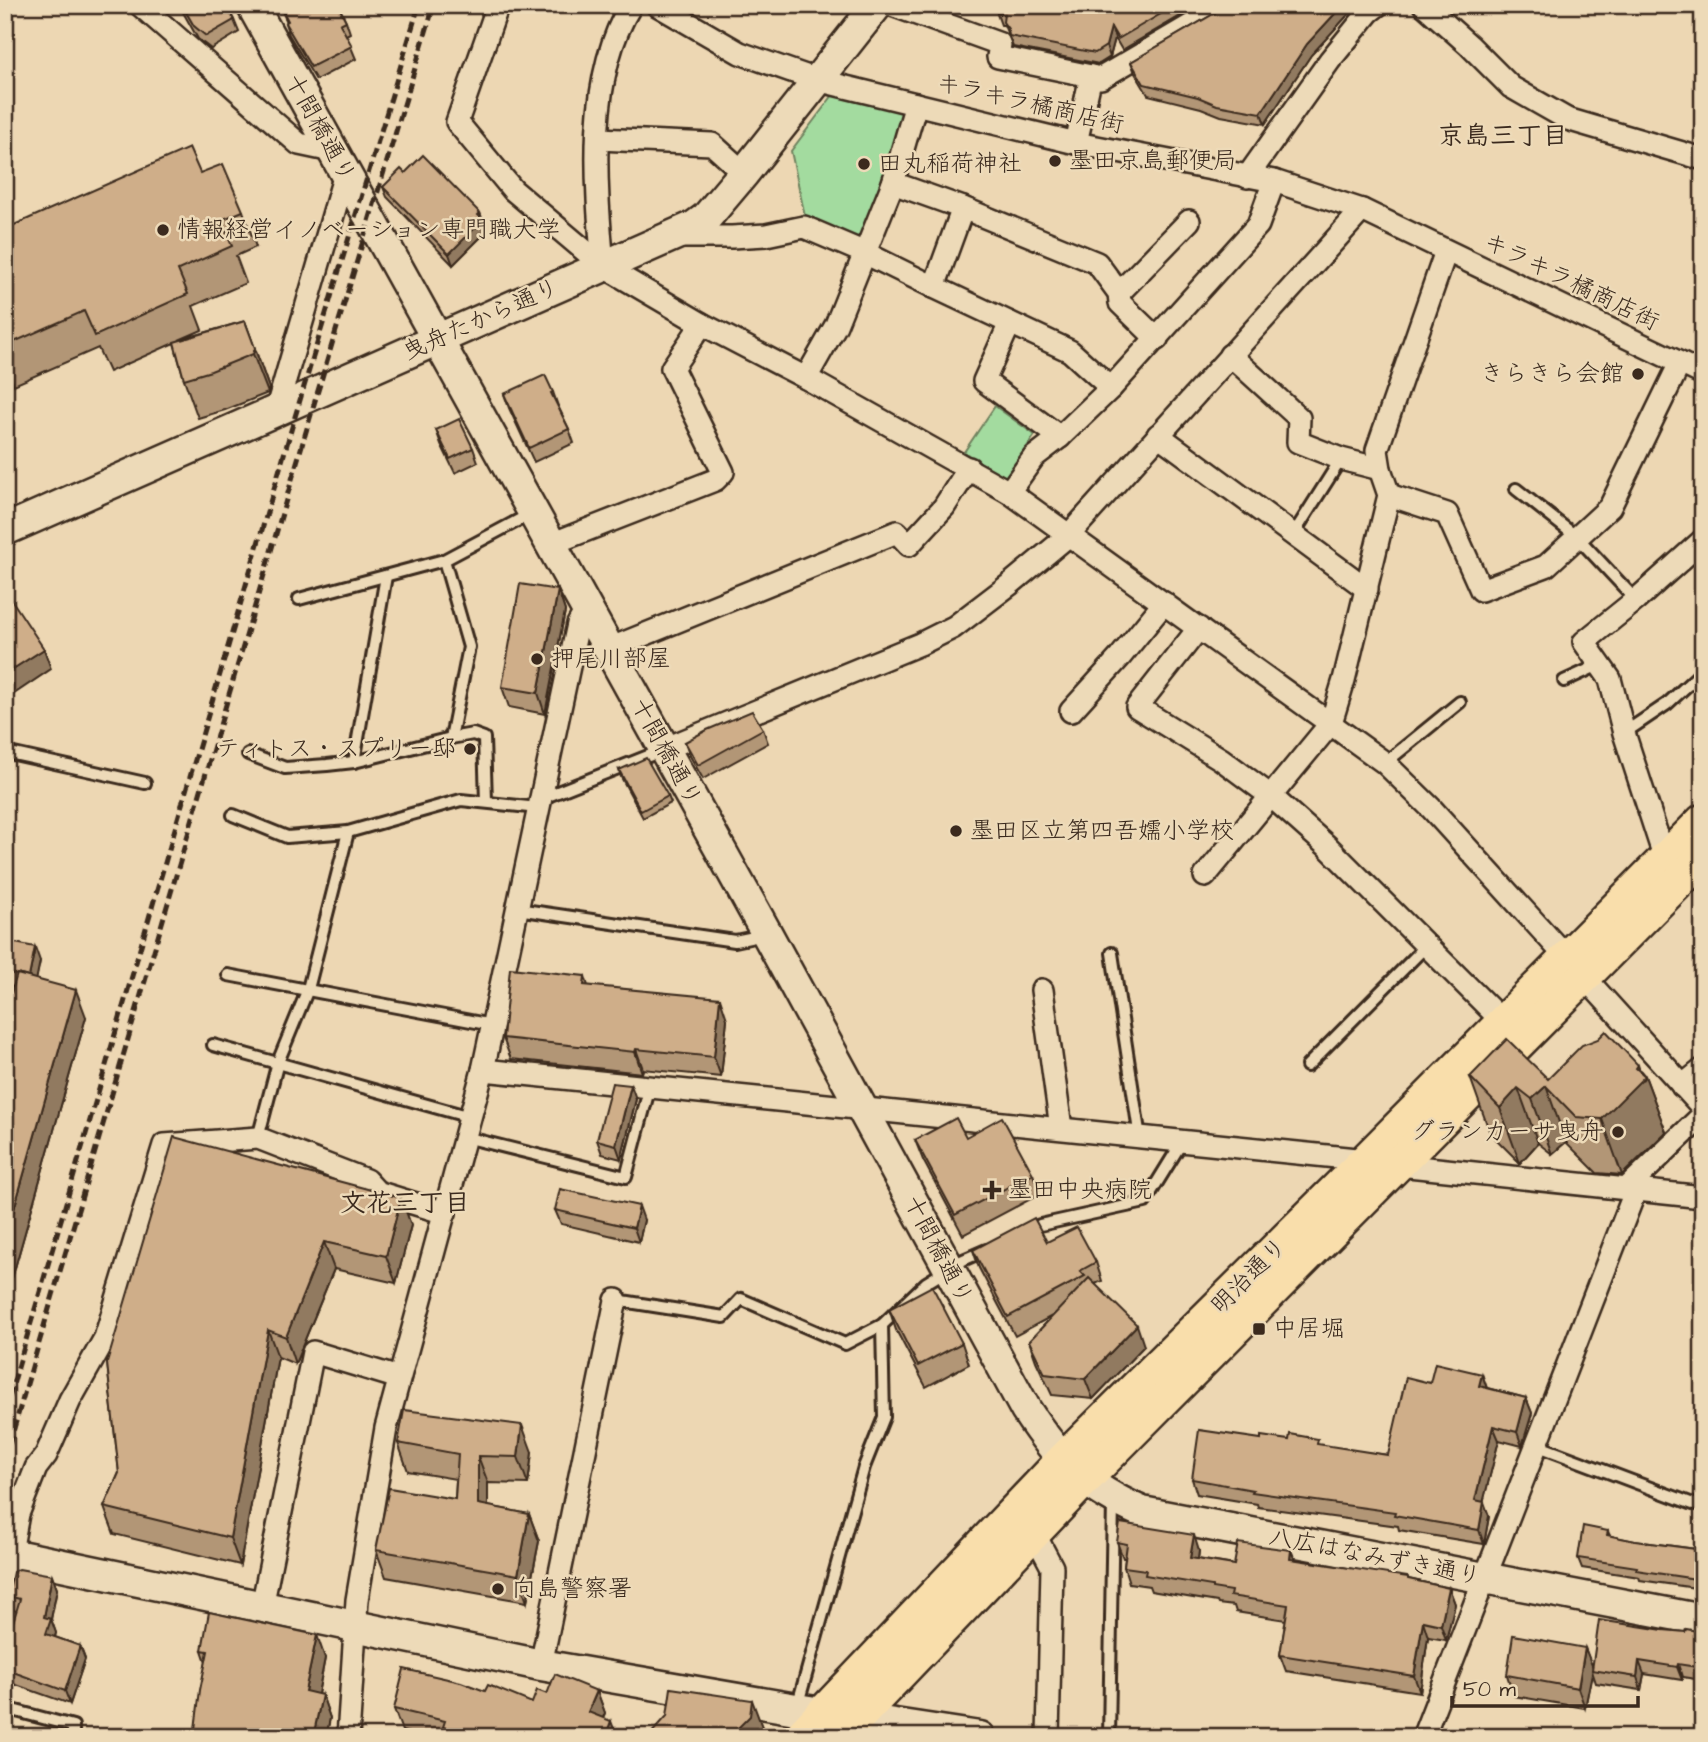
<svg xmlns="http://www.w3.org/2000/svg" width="1708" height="1742" viewBox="0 0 1708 1742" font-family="'Architects Daughter','Klee One',sans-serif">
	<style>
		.green { fill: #a3db9f; stroke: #6f825e; stroke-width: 2 }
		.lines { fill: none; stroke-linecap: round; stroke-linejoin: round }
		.lane-casing { stroke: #3b2a1e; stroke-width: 16 }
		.street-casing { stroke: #3b2a1e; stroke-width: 26 }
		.secondary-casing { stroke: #3b2a1e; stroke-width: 35 }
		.primary-casing { stroke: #3b2a1e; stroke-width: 38 }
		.lane { stroke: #eddab8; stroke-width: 10 }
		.street { stroke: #eddab8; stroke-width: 21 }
		.secondary { stroke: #eddab8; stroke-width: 30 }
		.primary { stroke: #f9deab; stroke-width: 33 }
		.rail { stroke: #3b2a1e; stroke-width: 5; stroke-dasharray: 10 5; stroke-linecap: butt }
		.wall { fill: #b29676; stroke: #3b2a1e; stroke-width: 2 }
		.shaded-wall { fill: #917a60; stroke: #3b2a1e; stroke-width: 2 }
		.building { fill: #cfae89; stroke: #3b2a1e; stroke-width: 2 }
		.poi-dot { fill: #3b2a1e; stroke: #eddab8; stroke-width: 2.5 }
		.labels { text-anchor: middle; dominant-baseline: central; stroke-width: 5; stroke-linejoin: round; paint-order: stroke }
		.street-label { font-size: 24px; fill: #3b2a1e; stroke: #eddab8 }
		.poi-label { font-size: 24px; fill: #3b2a1e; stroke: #eddab8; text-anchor: start }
		.neighbourhood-label { font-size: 26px; font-weight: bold; fill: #3b2a1e; stroke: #eddab8 }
	</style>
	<rect width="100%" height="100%" fill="#edd7b3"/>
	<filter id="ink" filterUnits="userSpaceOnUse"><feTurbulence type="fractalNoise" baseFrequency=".0143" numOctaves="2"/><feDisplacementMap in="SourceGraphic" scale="14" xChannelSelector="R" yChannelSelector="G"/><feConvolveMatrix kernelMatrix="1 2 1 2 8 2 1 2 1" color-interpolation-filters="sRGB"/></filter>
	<g filter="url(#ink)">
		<g class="green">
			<path d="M833 95 900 110 904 118 865 239 853 240 806 221 791 151Z"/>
			<path d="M995 406 1035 435 1005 479 964 452Z"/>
		</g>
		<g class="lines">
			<defs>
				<g id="lane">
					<path d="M1516 489 1578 538 1636 600"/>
					<path d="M1293 535 1341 459"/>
					<path d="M299 599 444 560"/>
					<path d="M1564 681 1601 664"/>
					<path d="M1624 733 1667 704 1703 671"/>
					<path d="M5 752 145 783"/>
					<path d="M248 754 285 768 327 765 354 762 451 738"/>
					<path d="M354 762 386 576"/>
					<path d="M1385 763 1460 702"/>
					<path d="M540 799 661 751"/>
					<path d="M486 801 484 738 473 734 451 738 469 647 444 560 532 513"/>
					<path d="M233 815 287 837 348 832 461 800 538 808"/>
					<path d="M517 909 735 941 764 935"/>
					<path d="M1112 953 1140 1138"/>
					<path d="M228 975 492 1025"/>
					<path d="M213 1045 470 1117"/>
					<path d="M1307 1066 1427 945"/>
					<path d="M465 1137 626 1177 650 1086"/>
					<path d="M258 1138 278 1062 308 989 348 832"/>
					<path d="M1026 1232 1040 1225 1145 1202 1182 1142"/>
					<path d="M616 1300 724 1317 741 1299 845 1344 882 1325 926 1283 963 1260 986 1250"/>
					<path d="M1536 1445 1693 1504 1703 1503"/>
					<path d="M797 1707 864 1467 884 1417 882 1325"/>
					<path d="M5 1708 73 1726V1737"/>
					<path d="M1109 1737 1113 1502"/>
				</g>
				<g id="street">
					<path d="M140 5 299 144 332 151"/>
					<path d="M498 5 457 122 513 190 603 266 702 324 806 378 1009 492 1385 763 1431 808 1703 1108"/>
					<path d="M657 5 740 53 817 80 1076 143 1274 181 1362 210 1703 374"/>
					<path d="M892 5 1000 44 998 57 1091 76"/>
					<path d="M1424 5 1469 45 1511 87 1567 119 1703 159"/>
					<path d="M598 139 712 144 744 173"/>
					<path d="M1076 143 1091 76 1101 78 1210 14 1219 5"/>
					<path d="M1247 177 1330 60 1369 12 1378 5"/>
					<path d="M893 183 963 208 1097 263 1119 293 1120 303 1157 339"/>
					<path d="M676 237H732L766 235 804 227 865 253 934 287 1070 351 1111 388"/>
					<path d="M603 266C596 185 586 77 631 5"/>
					<path d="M934 287 963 208"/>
					<path d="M1119 293 1189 221"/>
					<path d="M1010 323 984 381 1060 437"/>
					<path d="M1230 355 1299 418 1298 442 1341 459 1380 469"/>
					<path d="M806 378 836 325 893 183 916 104"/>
					<path d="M276 411 345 174"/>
					<path d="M1158 435 1367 589"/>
					<path d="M1009 492 1034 457 1060 437 1111 388 1258 225 1274 181"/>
					<path d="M1389 495 1447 514 1481 590 1546 566 1610 507 1680 363"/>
					<path d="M551 544 715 480 723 472 672 368 702 324"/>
					<path d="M1199 628 1137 707 1221 759 1272 797 1327 846 1503 1022"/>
					<path d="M609 649 897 532 909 545 944 507 969 468"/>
					<path d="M1071 711 1120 657 1164 603"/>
					<path d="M664 749 920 644 954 627 1009 585 1068 536 1362 210"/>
					<path d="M1665 859 1624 733 1610 679 1584 642 1636 600 1703 540"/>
					<path d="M1205 876 1331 723 1344 680 1389 495 1380 469 1377 450 1446 251"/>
					<path d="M1042 990 1061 1128"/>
					<path d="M483 1070 1366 1160"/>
					<path d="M1682 1086 1703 1069"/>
					<path d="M1399 1165 1703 1197"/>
					<path d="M1627 1188 1703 1115"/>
					<path d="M1034 1533 1052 1567 1048 1737"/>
					<path d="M5 1585 18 1514 36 1468 46 1455 70 1400 105 1338 164 1145 258 1138 366 1180 377 1192 445 1213"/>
					<path d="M262 1607 313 1352 399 1378"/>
					<path d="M541 1665 616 1300"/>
					<path d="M348 1737 357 1600 386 1428 483 1070 578 624 587 608"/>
					<path d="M1423 1737 1636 1189"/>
				</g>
				<g id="secondary">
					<path d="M252 5 767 934 1026 1410C1060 1462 1085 1487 1142 1512L1703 1620"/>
					<path d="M5 530 695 226 706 218 744 173 877 5"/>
					<path d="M5 1553 541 1665 796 1709 980 1737"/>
				</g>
				<g id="primary">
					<path d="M800 1737 1062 1461 1366 1160 1703 821"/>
					<path d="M839 1737 1084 1480 1703 857"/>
				</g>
			</defs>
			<use href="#lane" class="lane-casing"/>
			<use href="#street" class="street-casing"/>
			<use href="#secondary" class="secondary-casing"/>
			<use href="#primary" class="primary-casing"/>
			<use href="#lane" class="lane"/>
			<use href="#street" class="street"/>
			<use href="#secondary" class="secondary"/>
			<use href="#primary" class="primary"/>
			<g class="rail">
				<path d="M5 1412 294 420 419 5"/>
				<path d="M5 1459 317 394 434 5"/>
			</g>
		</g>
		<g class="wall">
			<path d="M179 5H226L234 20 239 32 211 49 198 39Z"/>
			<path d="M279 5H338L346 21 350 33 346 35 356 59 316 80 289 35 285 23 287 22Z"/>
			<path d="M997 5H1199L1122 50 1115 38 1110 57 1099 64 1013 47 1004 25H1001L997 14Z"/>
			<path d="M1221 5H1357L1311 55 1265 124 1221 116 1201 108 1148 95 1135 73 1131 62 1215 13Z"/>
			<path d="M200 173 243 211 256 247 236 256 246 283 193 306 202 330 179 340 245 321 269 388 268 393 225 410 198 418 184 379 174 343 109 372 98 348 14 385 5 364V229Z"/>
			<path d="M405 173 480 213 487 231 453 265 387 197 383 187Z"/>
			<path d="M553 392 558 406 569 429 574 443 534 462 509 408 504 394Z"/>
			<path d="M436 430 473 448 478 462 455 473 441 444Z"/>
			<path d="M558 590 565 611 545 714 509 707 502 687Z"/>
			<path d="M763 729 768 743 703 779 690 756 685 742Z"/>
			<path d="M619 770 668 796 671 803 643 818 621 777Z"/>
			<path d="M5 941 40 961 36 979 86 1017 5 1303V1014L13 987 5 985Z"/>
			<path d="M585 976 588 986 727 1019 721 1077 643 1069 642 1073 511 1059 503 1038Z"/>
			<path d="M1641 1071 1645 1076 1666 1132 1622 1175 1597 1173 1566 1142 1552 1154 1538 1143 1520 1163 1490 1133 1470 1077 1548 1079Z"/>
			<path d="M636 1099 621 1159 602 1154 597 1140Z"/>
			<path d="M915 1140 1033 1174 1040 1194 963 1235 923 1160Z"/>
			<path d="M401 1198 411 1225 396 1283 334 1269 295 1364 278 1357 240 1565 114 1534 104 1507 119 1473 107 1363Z"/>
			<path d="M555 1210 644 1220 639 1242 561 1224Z"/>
			<path d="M1047 1242 1096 1262 1102 1281 1095 1284 1144 1346 1093 1399 1052 1395 1036 1361 1029 1341 1054 1315 1015 1336 979 1268 973 1250Z"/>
			<path d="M889 1309 962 1343 969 1364 926 1387 896 1330Z"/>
			<path d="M1482 1374 1487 1388 1526 1398 1532 1413 1522 1446 1499 1440 1483 1502 1489 1516 1484 1544 1399 1530 1398 1526 1258 1507 1257 1504 1197 1494 1192 1479 1261 1439 1388 1455 1430 1383Z"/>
			<path d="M398 1443 532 1452 528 1484 488 1483V1506L529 1514 539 1541 527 1602 386 1577 376 1550 455 1499 456 1479 408 1471Z"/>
			<path d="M1608 1531 1610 1536 1635 1541 1703 1550V1589L1640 1580 1639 1577 1582 1568 1578 1558Z"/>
			<path d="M1117 1542 1199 1551 1198 1559 1234 1565 1291 1550 1295 1560 1409 1579 1449 1588 1455 1604 1446 1640 1428 1637 1420 1692 1286 1671 1280 1655 1286 1620 1236 1612 1234 1606 1218 1604 1217 1602 1151 1591 1149 1586 1129 1583 1124 1567 1125 1558H1123Z"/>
			<path d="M52 1575 57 1589 51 1619 56 1633 55 1637 80 1646 85 1659 70 1704 5 1681V1638L8 1639 16 1611 13 1610 8 1596Z"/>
			<path d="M1663 1630 1685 1632H1703L1702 1680 1682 1677V1680L1644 1674 1641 1690 1596 1683 1592 1671 1585 1708 1514 1696 1507 1675 1585 1648 1592 1667Z"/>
			<path d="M202 1650 325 1658 318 1694 322 1695 330 1718 326 1737H194L206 1662Z"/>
			<path d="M485 1691 532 1703 547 1694 597 1691 605 1713 603 1718 617 1737H426L402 1731 394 1709Z"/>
		</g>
		<g class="shaded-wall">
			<path d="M1343 5H1357L1311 55 1265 124 1261 113 1307 44Z"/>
			<path d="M1111 27 1115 38 1110 57 1106 46Z"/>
			<path d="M480 213 487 231 453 265 449 254Z"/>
			<path d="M245 321 269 388 268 393 253 354Z"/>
			<path d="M558 590 565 611 545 714 538 693Z"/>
			<path d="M44 649 51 669 5 700V674Z"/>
			<path d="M35 947 40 961 34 991 29 977Z"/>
			<path d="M76 990 86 1017 5 1303V1241Z"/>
			<path d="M720 998 727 1019 721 1077 714 1057Z"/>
			<path d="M636 1049 643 1069 642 1073 635 1052Z"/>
			<path d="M1638 1065 1643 1079 1645 1076 1666 1132 1622 1175 1602 1119Z"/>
			<path d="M631 1085 636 1099 621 1159 616 1145Z"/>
			<path d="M1546 1086 1566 1142 1552 1154 1532 1099Z"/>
			<path d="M1518 1088 1538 1143 1520 1163 1500 1108Z"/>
			<path d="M401 1198 411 1225 396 1283 386 1256Z"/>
			<path d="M639 1206 644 1220 639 1242 634 1228Z"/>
			<path d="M324 1242 334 1269 295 1364 286 1337Z"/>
			<path d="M1137 1325 1144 1346 1093 1399 1085 1379Z"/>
			<path d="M268 1330 278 1357 240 1565 230 1538Z"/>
			<path d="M1482 1374 1487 1389 1479 1386Z"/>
			<path d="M1526 1398 1532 1413 1522 1446 1517 1432Z"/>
			<path d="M522 1425 532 1452 528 1484 518 1457Z"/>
			<path d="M1493 1426 1499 1440 1480 1515 1475 1500Z"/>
			<path d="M478 1456 488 1483V1531L478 1504Z"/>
			<path d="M1484 1502 1489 1516 1484 1544 1479 1530Z"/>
			<path d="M529 1514 539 1541 527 1602 518 1575Z"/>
			<path d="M1194 1535 1199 1551 1196 1574 1190 1558Z"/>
			<path d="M1291 1550 1297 1566 1290 1559Z"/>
			<path d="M52 1575 57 1589 51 1619 56 1633 51 1648 46 1634 44 1617Z"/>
			<path d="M1449 1588 1455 1604 1446 1640 1441 1625Z"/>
			<path d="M1423 1621 1428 1637 1420 1692 1414 1676Z"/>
			<path d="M317 1635 325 1658 314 1714 305 1691Z"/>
			<path d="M80 1646 85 1659 70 1704 65 1691Z"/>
			<path d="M1585 1648 1593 1668 1585 1708 1578 1688Z"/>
			<path d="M1699 1658 1703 1669 1702 1680 1697 1667Z"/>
			<path d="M1639 1661 1644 1674 1641 1690 1637 1677Z"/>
			<path d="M1678 1664 1682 1677V1680L1677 1667Z"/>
			<path d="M597 1691 605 1713 596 1734 588 1712Z"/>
			<path d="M322 1695 330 1718 326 1737H313Z"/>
			<path d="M752 1700 762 1727 761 1737H729Z"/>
			<path d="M611 1721 617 1737H606V1735Z"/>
		</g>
		<g class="building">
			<path d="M182 5H226L234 20 206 36 194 26Z"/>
			<path d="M280 5H338L346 21 340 24 352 46 311 67 285 23 288 21Z"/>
			<path d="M997 5H1176L1118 39 1111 27 1106 46 1095 53 1009 36 1008 29 1003 22 1004 14H997Z"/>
			<path d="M1221 5H1343L1307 44 1261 113 1217 105 1198 97 1144 84 1131 62 1215 13Z"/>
			<path d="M189 148 200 173 223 164 243 211 221 220 232 246 178 270 188 294 95 336 84 311 5 346V229Z"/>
			<path d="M423 155 480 213 478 215 483 220 449 254 383 187 401 169 405 173Z"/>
			<path d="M245 321 255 348 253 354 211 371 184 379 174 342Z"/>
			<path d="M545 375 553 392 551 393 569 429 529 448 504 394Z"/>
			<path d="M459 419 473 448 450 459 436 430Z"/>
			<path d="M520 584 558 590 538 693 502 687Z"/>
			<path d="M5 590 44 649 5 674Z"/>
			<path d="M752 711 763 729 698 765 685 742 707 730Z"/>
			<path d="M646 758 668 796 641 811 619 770Z"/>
			<path d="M5 941 35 947 29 977 17 974 16 975 5 972Z"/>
			<path d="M510 968 585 976 584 985 720 998 714 1057 636 1049 635 1052 503 1038Z"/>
			<path d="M17 974 76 990 5 1241V1014Z"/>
			<path d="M1606 1031 1638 1065 1636 1068 1645 1076 1602 1119 1576 1117 1546 1086 1532 1099 1518 1088 1500 1108 1470 1077 1507 1039 1548 1079 1582 1045 1598 1039Z"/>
			<path d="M612 1083 631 1085 616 1145 597 1140Z"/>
			<path d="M1002 1117 1033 1174 955 1215 915 1140 956 1118 966 1137Z"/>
			<path d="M174 1137 401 1198 386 1256 324 1242 286 1337 268 1330 230 1538 104 1507 119 1473 107 1363Z"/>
			<path d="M560 1189 639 1206 634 1228 555 1210Z"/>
			<path d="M1034 1218 1047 1242 1077 1227 1096 1262 1080 1271 1085 1276 1008 1317 973 1250Z"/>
			<path d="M1089 1278 1137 1325 1085 1379 1045 1374 1029 1341Z"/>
			<path d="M932 1286 962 1343 918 1366 889 1309Z"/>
			<path d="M1435 1363 1482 1374 1479 1386 1526 1398 1517 1432 1493 1426 1475 1500 1484 1502 1479 1530 1394 1515 1395 1512 1252 1492 1253 1490 1192 1479 1199 1430 1261 1439V1436L1289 1440 1290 1434 1318 1439 1317 1444 1388 1455 1406 1377 1430 1383Z"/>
			<path d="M404 1410 522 1425 518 1457 478 1456V1504L529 1514 518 1575 376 1550 389 1488 455 1499 458 1454 398 1443Z"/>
			<path d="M1120 1523 1194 1535 1190 1558 1234 1565 1238 1543 1291 1550 1290 1559 1408 1577V1579L1449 1588 1441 1625 1423 1621 1414 1676 1280 1655 1288 1605 1230 1596 1231 1591 1212 1588V1586L1145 1575 1146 1570 1124 1567 1127 1544 1117 1542Z"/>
			<path d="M1583 1526 1608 1531 1607 1535 1635 1541 1703 1550V1580L1636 1570 1637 1567 1578 1558Z"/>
			<path d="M19 1569 52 1575 44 1617 51 1619 46 1634 80 1646 65 1691 5 1669V1638L8 1639 20 1599 8 1596 13 1572Z"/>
			<path d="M209 1612 317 1635 305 1691 322 1695 313 1737H194L200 1690 208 1651 202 1650Z"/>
			<path d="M1599 1620 1663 1630 1685 1632 1686 1629 1703 1632V1659L1699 1658 1697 1667 1678 1664 1677 1667 1639 1661 1637 1677 1592 1670Z"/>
			<path d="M1513 1635 1585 1648 1578 1688 1507 1675Z"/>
			<path d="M404 1669 461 1682 485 1691 488 1685 532 1703 537 1690 547 1694 555 1674 597 1691 588 1712 611 1721 606 1735 609 1737H467L443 1727 445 1721 394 1709Z"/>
			<path d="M671 1688 752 1700 750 1716 729 1737H679L665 1735 667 1737H648L667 1716Z"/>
		</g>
	</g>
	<g class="poi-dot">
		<circle cx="1055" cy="161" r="7"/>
		<circle cx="864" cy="164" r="7"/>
		<circle cx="163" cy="230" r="7"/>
		<circle cx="1638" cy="374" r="7"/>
		<circle cx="537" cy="659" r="7"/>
		<circle cx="470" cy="749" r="7"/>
		<circle cx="956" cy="831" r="7"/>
		<circle cx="1618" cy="1132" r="7"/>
		<path d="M988.5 1179.5h7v7h7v7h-7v7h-7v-7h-7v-7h7z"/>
		<rect x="1252" y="1322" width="14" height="14" rx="3.5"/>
		<circle cx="498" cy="1589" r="7"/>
	</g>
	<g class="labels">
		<g class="street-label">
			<text transform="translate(1030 104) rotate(13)">キラキラ橘商店街</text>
			<text transform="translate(320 128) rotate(61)">十間橋通り</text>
			<text transform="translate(1571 282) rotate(26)">キラキラ橘商店街</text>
			<text transform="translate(481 320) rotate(-24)">曳舟たから通り</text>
			<text transform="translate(666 752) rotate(61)">十間橋通り</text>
			<text transform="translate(938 1250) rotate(62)">十間橋通り</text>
			<text transform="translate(1249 1276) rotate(-45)">明治通り</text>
			<text transform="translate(1375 1557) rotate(11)">八広はなみずき通り</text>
		</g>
		<g class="poi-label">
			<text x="1069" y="161">墨田京島郵便局</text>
			<text x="878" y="164">田丸稲荷神社</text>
			<text x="177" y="230">情報経営イノベーション専門職大学</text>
			<text x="1624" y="374" text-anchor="end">きらきら会館</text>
			<text x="551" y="659">押尾川部屋</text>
			<text x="456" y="749" text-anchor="end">ティトス・スプリー邸</text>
			<text x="970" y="831">墨田区立第四吾嬬小学校</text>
			<text x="1604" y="1132" text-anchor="end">グランカーサ曳舟</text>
			<text x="1008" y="1190">墨田中央病院</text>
			<text x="1273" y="1329">中居堀</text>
			<text x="512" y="1589">向島警察署</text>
		</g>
		<g class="neighbourhood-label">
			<text x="1503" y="136">京島三丁目</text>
			<text x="405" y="1203">文花三丁目</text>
		</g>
	</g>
	<rect width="1708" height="1742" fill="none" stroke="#eddab8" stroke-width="28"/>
	<rect x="14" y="14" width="1680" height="1714" fill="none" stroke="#3b2a1e" stroke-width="2.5" filter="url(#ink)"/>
	<path d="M1452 1696v10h186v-10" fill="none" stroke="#3b2a1e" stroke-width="3.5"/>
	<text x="1463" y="1696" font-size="21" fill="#3b2a1e" stroke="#eddab8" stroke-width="5" paint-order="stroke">50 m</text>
</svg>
